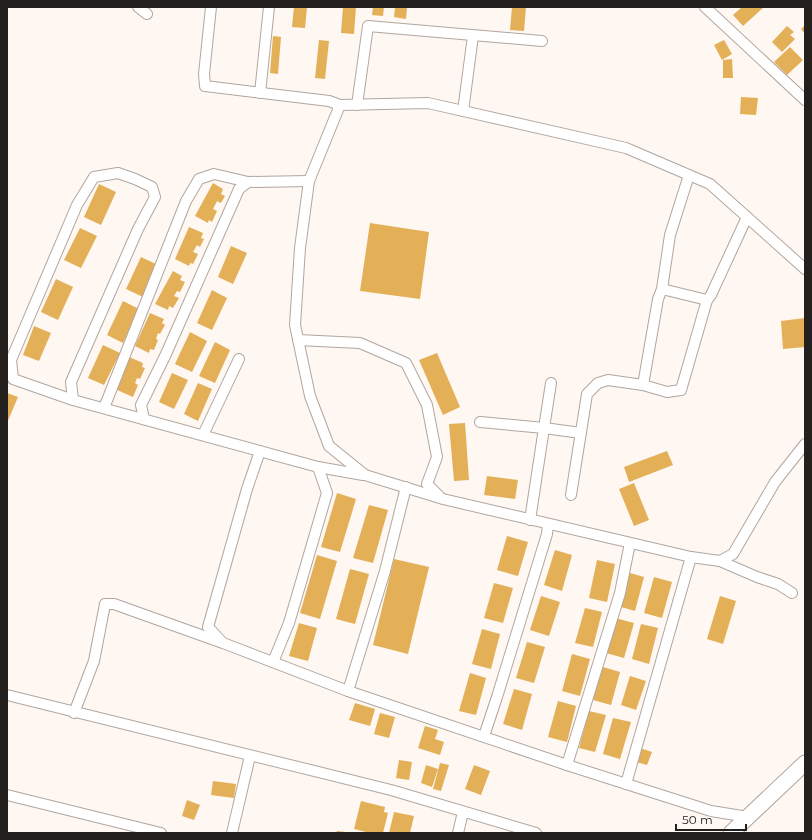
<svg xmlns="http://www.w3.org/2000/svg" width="812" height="840" viewBox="0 0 812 840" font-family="Montserrat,sans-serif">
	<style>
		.building { fill: #e3af57 }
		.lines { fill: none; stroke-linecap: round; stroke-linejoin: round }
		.minor-casing { stroke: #b1a69f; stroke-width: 12 }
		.highway-casing { stroke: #b1a69f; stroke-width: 17 }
		.minor { stroke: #fff; stroke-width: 10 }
		.highway { stroke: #fff; stroke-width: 15 }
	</style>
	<rect width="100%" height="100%" fill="#fef7f2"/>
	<g class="building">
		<path d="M294 7H307L305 28 292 27Z"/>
		<path d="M343 7H356L354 34 341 33Z"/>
		<path d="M373 7H384L383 16 372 15Z"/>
		<path d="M395 7H407L406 19 394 17Z"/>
		<path d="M512 7H526L524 31 510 30Z"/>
		<path d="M742 7H764L743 26 733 15Z"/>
		<path d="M805 25V34L801 29Z"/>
		<path d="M787 26 794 32 790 35 795 39 782 52 772 42Z"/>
		<path d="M273 36 281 37 278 74 270 73Z"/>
		<path d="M319 40 329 41 325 79 315 78Z"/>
		<path d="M724 40 732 54 722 60 714 45Z"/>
		<path d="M790 47 803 60 787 75 774 62Z"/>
		<path d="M732 59 733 78H723V60Z"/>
		<path d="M741 97 758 98 756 115 740 114Z"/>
		<path d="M213 183 223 189 221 194 225 196 221 203 217 201 213 209 217 211 212 222 209 220 208 223 195 216Z"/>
		<path d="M99 184 116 192 101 225 84 217Z"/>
		<path d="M370 223 429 232 420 299 360 291Z"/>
		<path d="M189 227 203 233 201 238 204 239 200 247 197 245 193 252 198 254 193 264 190 263 189 266 175 259Z"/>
		<path d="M80 228 97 236 81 268 64 260Z"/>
		<path d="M231 246 247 253 233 284 218 277Z"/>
		<path d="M141 257 158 265 143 297 126 289Z"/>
		<path d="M173 271 182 276 180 280 185 282 180 292 177 291 174 296 179 298 173 308 169 306 168 310 155 304Z"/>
		<path d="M56 279 73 287 58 320 41 312Z"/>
		<path d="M212 290 227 298 212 330 197 323Z"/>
		<path d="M123 301 139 309 123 343 107 335Z"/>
		<path d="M150 313 164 319 162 323 165 325 160 334 158 333 156 339 158 340 154 350 150 349 149 353 135 346Z"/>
		<path d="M805 318V347L783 349 781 321Z"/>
		<path d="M34 326 51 333 39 361 23 355Z"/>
		<path d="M190 332 207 341 192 372 175 364Z"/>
		<path d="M215 342 230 350 215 383 199 376Z"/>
		<path d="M103 345 120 353 104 385 88 378Z"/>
		<path d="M437 353 460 407 443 415 419 360Z"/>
		<path d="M129 357 143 363 142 367 145 368 140 379 137 378 135 383 138 385 133 397 115 389Z"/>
		<path d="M172 373 188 380 174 409 159 402Z"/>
		<path d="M198 383 212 389 198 421 184 414Z"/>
		<path d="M7 393 18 397 7 423Z"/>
		<path d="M465 423 469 480 454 481 449 424Z"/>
		<path d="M667 451 673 465 629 482 624 467Z"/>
		<path d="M487 476 518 480 515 499 484 495Z"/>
		<path d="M634 483 649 520 634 526 619 489Z"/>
		<path d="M337 493 356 499 340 552 321 547Z"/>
		<path d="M369 505 388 510 373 563 353 558Z"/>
		<path d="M507 536 528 542 518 576 497 570Z"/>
		<path d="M555 550 572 555 562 591 544 585Z"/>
		<path d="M317 555 337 561 320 619 300 613Z"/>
		<path d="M394 559 429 567 408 654 373 645Z"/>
		<path d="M597 560 615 564 607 602 589 598Z"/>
		<path d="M350 569 369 574 355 624 336 619Z"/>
		<path d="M630 573 644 577 635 611 621 607Z"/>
		<path d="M654 577 672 582 662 618 644 613Z"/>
		<path d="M494 583 513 588 503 623 484 618Z"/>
		<path d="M541 596 560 602 549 636 530 630Z"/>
		<path d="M720 596 736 601 723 644 707 639Z"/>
		<path d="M585 608 602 612 593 647 575 643Z"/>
		<path d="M615 618 634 623 624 658 606 653Z"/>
		<path d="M299 623 317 628 308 661 289 656Z"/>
		<path d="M641 624 658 628 649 664 632 659Z"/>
		<path d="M482 629 500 634 491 669 472 664Z"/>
		<path d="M527 642 545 647 534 683 516 678Z"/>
		<path d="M572 654 590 659 580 696 562 691Z"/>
		<path d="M603 667 620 672 611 705 593 700Z"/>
		<path d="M470 673 486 678 476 715 459 711Z"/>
		<path d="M630 676 646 681 636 710 621 705Z"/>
		<path d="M514 689 532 694 522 730 503 724Z"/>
		<path d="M558 701 576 706 567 742 548 737Z"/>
		<path d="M355 703 375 709 370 726 349 720Z"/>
		<path d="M589 711 606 715 595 752 579 748Z"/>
		<path d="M380 713 395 717 389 738 374 734Z"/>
		<path d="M613 718 631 722 620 759 603 754Z"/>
		<path d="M425 726 438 730 435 739 444 742 440 755 418 748Z"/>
		<path d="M640 748 652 752 647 765 636 762Z"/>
		<path d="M399 760 412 762 409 780 396 778Z"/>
		<path d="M440 763 449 765 441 791 433 789Z"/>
		<path d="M426 765 438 769 432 787 421 783Z"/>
		<path d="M474 765 490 771 481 795 465 789Z"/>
		<path d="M213 781 236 784 234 798 211 795Z"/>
		<path d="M187 800 200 805 194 820 182 816Z"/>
		<path d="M361 801 385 807 384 812 388 813 383 833H370L354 829Z"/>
		<path d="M394 812 414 816 410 833H389Z"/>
		<path d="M337 831 346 832V833H336Z"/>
	</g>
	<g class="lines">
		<defs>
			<g id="minor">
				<path d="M138 7 147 14"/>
				<path d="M211 7 204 74 205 86 329 101 340 105"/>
				<path d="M705 7 805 100"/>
				<path d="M260 93 269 7"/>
				<path d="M357 105 368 26 542 41"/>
				<path d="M463 111 473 36"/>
				<path d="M689 175 670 235 662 289 658 299 643 385 667 392 681 390 707 300 711 295 747 217"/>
				<path d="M805 269 710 184 626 148 428 103 340 105 309 181 300 248 295 325 310 396 329 446 365 475 443 499 691 557 720 561 733 554 775 482 805 444"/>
				<path d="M662 289 707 300"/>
				<path d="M298 340 360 343 406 363 427 405 437 457 427 484 440 497"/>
				<path d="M551 383 544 428 581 433"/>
				<path d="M73 400 71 382 138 229 155 197 152 187 135 179 118 173 94 177 77 205 11 360 13 379 73 400 318 467 363 475"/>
				<path d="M104 408 186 201 199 179 214 174 248 182"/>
				<path d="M144 419 141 405 166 354 239 189 248 182 309 181"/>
				<path d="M480 422 544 428 530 520"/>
				<path d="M203 435 239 359"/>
				<path d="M571 495 587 394 598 383 608 380 643 385"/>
				<path d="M720 561 757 577 778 584 792 593"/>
				<path d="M221 641 208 627 247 489 260 451"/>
				<path d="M273 662 289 623 327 493 318 467"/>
				<path d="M348 691 385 571 406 487"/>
				<path d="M7 695 391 790 536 833"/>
				<path d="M74 713 94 661 105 604H114L223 643 348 691 567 765 711 811 748 817"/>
				<path d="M484 736 497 697 547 534 548 524"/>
				<path d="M567 765 620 593 630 543"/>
				<path d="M626 784 691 557"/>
				<path d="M7 795 161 833"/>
				<path d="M232 833 250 756"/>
				<path d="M458 833 463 812"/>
			</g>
			<path id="highway" d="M731 833 805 763"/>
		</defs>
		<use href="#minor" class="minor-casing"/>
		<use href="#highway" class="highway-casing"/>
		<use href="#minor" class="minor"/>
		<use href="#highway" class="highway"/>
	</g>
	<rect width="812" height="840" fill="none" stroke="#24201d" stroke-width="16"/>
	<path d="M676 824v6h70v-6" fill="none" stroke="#24201d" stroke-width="2"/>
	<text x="682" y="824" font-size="12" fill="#24201d" stroke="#fef7f2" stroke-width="3" paint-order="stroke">50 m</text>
</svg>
